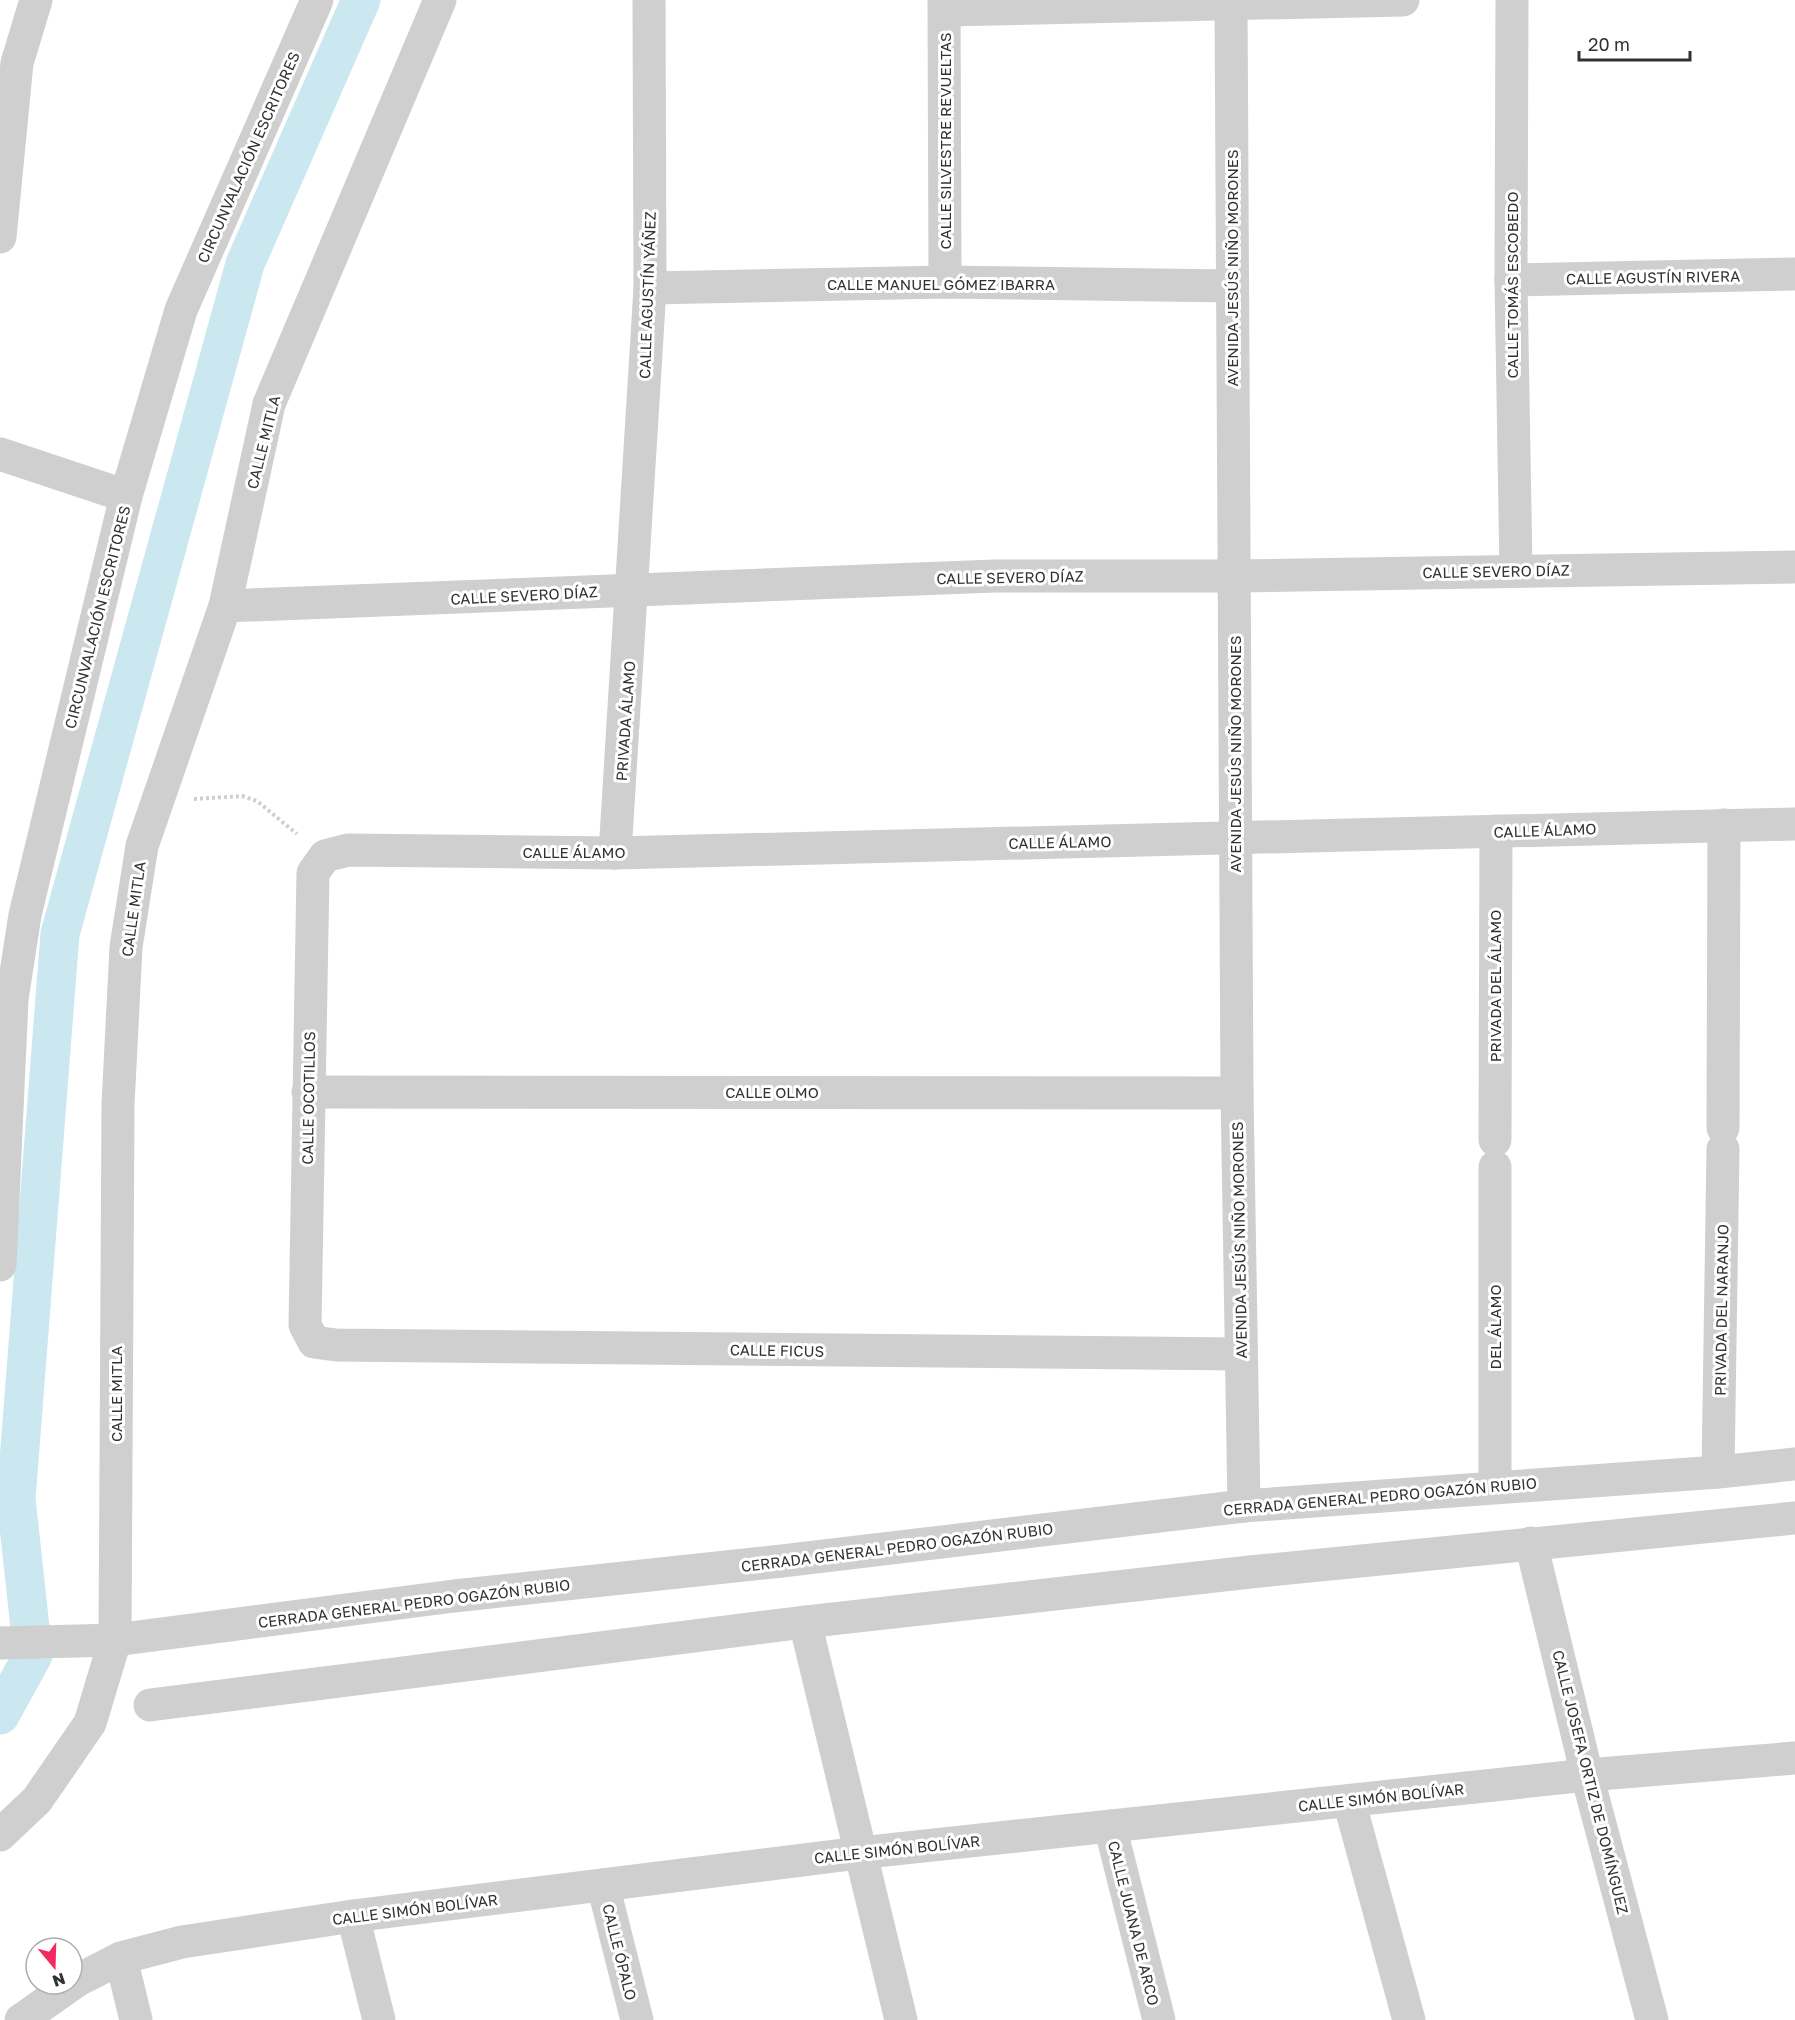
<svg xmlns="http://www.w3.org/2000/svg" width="1795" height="2020" viewBox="0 0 1795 2020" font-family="'Golos Text',sans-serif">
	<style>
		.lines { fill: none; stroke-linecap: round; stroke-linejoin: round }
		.canal { stroke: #cbe8f0; stroke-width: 39 }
		.path { stroke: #cfcfcf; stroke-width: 4; stroke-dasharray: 3 3; stroke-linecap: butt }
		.street { stroke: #cfcfcf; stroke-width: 33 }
		.labels { text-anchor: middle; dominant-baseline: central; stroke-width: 6; stroke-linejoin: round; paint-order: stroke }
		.street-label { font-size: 15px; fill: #323232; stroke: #fff }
	</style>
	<rect width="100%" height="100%" fill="#fff"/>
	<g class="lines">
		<path class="canal" d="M0 1715 33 1655 16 1499 60 934 245 264 361 0"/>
		<path class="path" d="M194 799 242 796 257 801 297 834"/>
		<g class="street">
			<path d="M944 0 945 282"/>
			<path d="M1512 0 1511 280 1516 570"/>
			<path d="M1231 2 1237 1093 1244 1506"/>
			<path d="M945 10 1403 0"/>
			<path d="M0 237 17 63 36 0"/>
			<path d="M1511 280 1795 274"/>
			<path d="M650 288 945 282 1231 286"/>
			<path d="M0 454 126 496"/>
			<path d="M225 606 995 576H1235L1795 567"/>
			<path d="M615 853 650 288 649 0"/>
			<path d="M308 1092 1237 1093"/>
			<path d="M1723 1128 1724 825"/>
			<path d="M1495 1140 1496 831"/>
			<path d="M0 1265 12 999 25 915 126 496 181 310 317 0"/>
			<path d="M1240 1354 336 1345 314 1342 305 1325 313 873 325 856 348 850 615 853 1795 824"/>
			<path d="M1718 1472 1723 1149"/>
			<path d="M1495 1486V1167"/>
			<path d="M1531 1543 1587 1775 1652 2020"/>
			<path d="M805 1622 901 2020"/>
			<path d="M0 1643 115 1640 454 1596 782 1561 1244 1506 1718 1472 1795 1464"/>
			<path d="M150 1705 805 1622 1250 1572 1795 1518"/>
			<path d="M1349 1801 1409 2020"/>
			<path d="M1110 1826 1159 2020"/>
			<path d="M0 1835 37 1800 90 1723 115 1640 118 1105 126 947 142 846 225 606 269 404 440 0"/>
			<path d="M603 1885 637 2020"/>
			<path d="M353 1916 379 2020"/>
			<path d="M121 1958 136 2020"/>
			<path d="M21 2020 78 1980 121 1958 182 1942 353 1916 859 1853 1587 1775 1795 1758"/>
		</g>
	</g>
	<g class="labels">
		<g class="street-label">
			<text transform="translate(945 141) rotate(-90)">CALLE SILVESTRE REVUELTAS</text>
			<text transform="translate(248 157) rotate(-66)">CIRCUNVALACIÓN ESCRITORES</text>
			<text transform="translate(1232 268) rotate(-90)">AVENIDA JESÚS NIÑO MORONES</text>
			<text transform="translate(1653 277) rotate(-1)">CALLE AGUSTÍN RIVERA</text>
			<text x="941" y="284">CALLE MANUEL GÓMEZ IBARRA</text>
			<text transform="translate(1512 285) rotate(-90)">CALLE TOMÁS ESCOBEDO</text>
			<text transform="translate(647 295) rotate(-88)">CALLE AGUSTÍN YÁÑEZ</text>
			<text transform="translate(263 442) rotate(-76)">CALLE MITLA</text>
			<text transform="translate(1496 571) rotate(-1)">CALLE SEVERO DÍAZ</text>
			<text transform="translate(1010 577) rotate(-1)">CALLE SEVERO DÍAZ</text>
			<text transform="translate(524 595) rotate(-3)">CALLE SEVERO DÍAZ</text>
			<text transform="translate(97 617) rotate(-76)">CIRCUNVALACIÓN ESCRITORES</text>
			<text transform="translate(625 721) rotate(-86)">PRIVADA ÁLAMO</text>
			<text transform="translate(1235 754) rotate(-90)">AVENIDA JESÚS NIÑO MORONES</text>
			<text transform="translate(1545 830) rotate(-2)">CALLE ÁLAMO</text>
			<text transform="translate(1060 842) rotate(-1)">CALLE ÁLAMO</text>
			<text x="574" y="852">CALLE ÁLAMO</text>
			<text transform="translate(133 909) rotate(-82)">CALLE MITLA</text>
			<text transform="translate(1495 986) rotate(-90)">PRIVADA DEL ÁLAMO</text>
			<text x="772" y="1092">CALLE OLMO</text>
			<text transform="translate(308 1098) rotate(-89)">CALLE OCOTILLOS</text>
			<text transform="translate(1239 1240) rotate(-91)">AVENIDA JESÚS NIÑO MORONES</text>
			<text transform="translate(1721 1310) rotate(-89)">PRIVADA DEL NARANJO</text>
			<text transform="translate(1495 1327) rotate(-90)">DEL ÁLAMO</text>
			<text transform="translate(777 1350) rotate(1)">CALLE FICUS</text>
			<text transform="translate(116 1394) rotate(-90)">CALLE MITLA</text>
			<text transform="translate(1380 1496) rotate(-5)">CERRADA GENERAL PEDRO OGAZÓN RUBIO</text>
			<text transform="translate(897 1547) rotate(-7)">CERRADA GENERAL PEDRO OGAZÓN RUBIO</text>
			<text transform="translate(414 1603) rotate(-7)">CERRADA GENERAL PEDRO OGAZÓN RUBIO</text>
			<text transform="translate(1591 1782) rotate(76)">CALLE JOSEFA ORTIZ DE DOMÍNGUEZ</text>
			<text transform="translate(1381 1797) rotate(-6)">CALLE SIMÓN BOLÍVAR</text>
			<text transform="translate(897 1849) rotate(-6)">CALLE SIMÓN BOLÍVAR</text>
			<text transform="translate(415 1909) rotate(-7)">CALLE SIMÓN BOLÍVAR</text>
			<text transform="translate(1134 1923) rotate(76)">CALLE JUANA DE ARCO</text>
			<text transform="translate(620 1952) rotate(76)">CALLE ÓPALO</text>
		</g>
	</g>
	<g transform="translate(54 1966) rotate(161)"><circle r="28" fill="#ffffff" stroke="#adadad" stroke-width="1.5"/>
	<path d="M0-4.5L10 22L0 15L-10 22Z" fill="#f22a5f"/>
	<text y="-9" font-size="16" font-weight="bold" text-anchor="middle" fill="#323232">N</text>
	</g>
	<path d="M1579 51v9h111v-9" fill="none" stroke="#323232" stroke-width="3"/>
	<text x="1588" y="51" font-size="18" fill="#323232" stroke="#ffffff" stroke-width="4.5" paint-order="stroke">20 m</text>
</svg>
